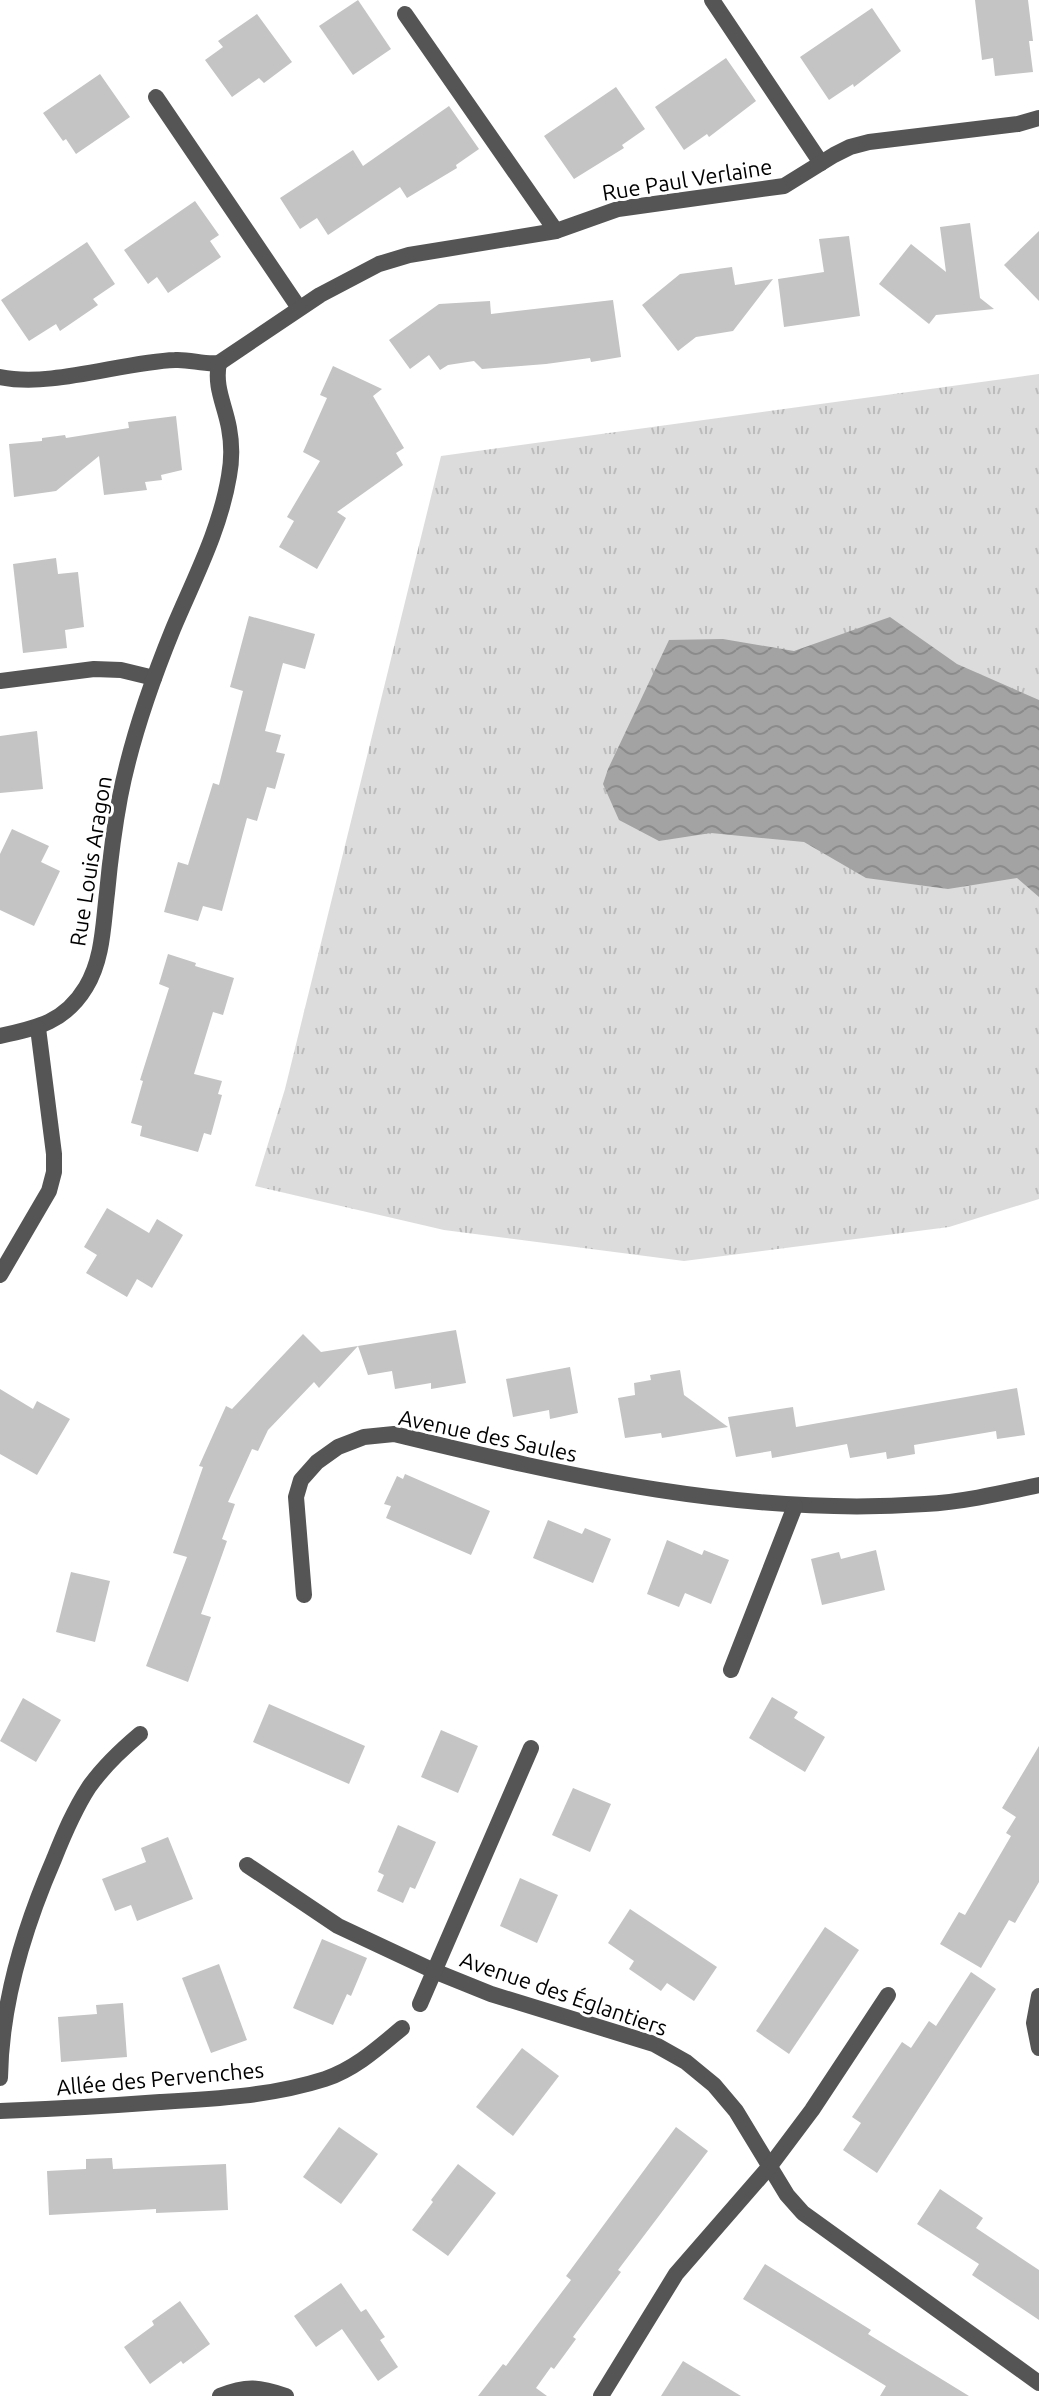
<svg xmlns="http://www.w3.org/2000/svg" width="1039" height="2396" viewBox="0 0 1039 2396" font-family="Ubuntu,sans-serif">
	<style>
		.grass { fill: url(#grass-tufts) }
		.water { fill: url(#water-waves) }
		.building { fill: #c4c4c4 }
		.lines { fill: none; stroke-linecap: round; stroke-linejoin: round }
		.street { stroke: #555; stroke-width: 16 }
		.labels { text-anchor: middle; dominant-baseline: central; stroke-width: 6; stroke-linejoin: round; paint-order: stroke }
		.street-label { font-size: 22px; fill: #000; stroke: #fff }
	</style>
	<defs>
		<pattern id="grass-tufts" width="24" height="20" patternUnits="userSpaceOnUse" patternTransform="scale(2)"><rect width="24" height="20" fill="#dcdcdc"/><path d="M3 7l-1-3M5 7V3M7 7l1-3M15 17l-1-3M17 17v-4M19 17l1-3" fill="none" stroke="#bbb"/></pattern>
		<pattern id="water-waves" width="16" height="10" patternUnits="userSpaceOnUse" patternTransform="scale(2)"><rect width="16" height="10" fill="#a3a3a3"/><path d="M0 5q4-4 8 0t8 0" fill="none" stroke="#8b8b8b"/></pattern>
	</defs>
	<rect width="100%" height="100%" fill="#fff"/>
	<path class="grass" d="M1039 374V1199L949 1227 684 1261 444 1230 255 1186 285 1089 441 456Z"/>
	<path class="water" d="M890 617 957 664 1039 700V897L1017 878 948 889 866 878 804 842 711 833 659 841 619 820 603 784 608 769 669 640 723 639 794 651Z"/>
	<g class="building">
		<path d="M358 0 391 49 353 75 319 26Z"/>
		<path d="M975 0H1028L1033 41H1029L1033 72 995 76 993 58 982 60Z"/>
		<path d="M872 8 901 51 854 87 853 84 829 100 800 57Z"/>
		<path d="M257 14 292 62 264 83 259 78 232 97 205 60 223 47 218 41Z"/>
		<path d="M726 58 756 101 709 137 707 134 684 150 655 107Z"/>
		<path d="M100 74 130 117 76 154 66 139 63 141 43 113Z"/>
		<path d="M616 87 645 129 622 145 624 148 574 179 544 136Z"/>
		<path d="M449 106 479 149 456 165 457 168 407 198 400 187 328 235 317 218 300 229 280 198 353 150 363 166Z"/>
		<path d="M195 201 219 235 210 241 221 257 168 293 157 277 148 284 124 250Z"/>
		<path d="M970 223 980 298 994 309 936 315 929 324 879 284 911 244 946 272 940 227Z"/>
		<path d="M1039 231V301L1004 265Z"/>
		<path d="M849 236 860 316 784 327 778 279 824 272 819 239Z"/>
		<path d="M87 242 115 284 93 299 98 305 60 331 56 324 29 341 1 300Z"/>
		<path d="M732 267 735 285 773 279 733 331 696 337 678 351 642 305 680 274Z"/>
		<path d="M613 300 621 357 591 362 590 358 546 364 482 369 474 361 448 365 440 370 429 355 410 369 389 340 439 304 490 301 491 314Z"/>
		<path d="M333 366 382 389 373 396 404 448 396 453 403 465 337 512 346 518 317 569 279 547 294 521 287 517 320 461 303 452 327 398 320 395Z"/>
		<path d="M176 416 182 470 161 475 162 480 145 482 147 490 104 495 99 456 56 491 14 497 9 444 42 441V438L65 435 66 438 129 428 128 422Z"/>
		<path d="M56 558 58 574 78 572 84 627 65 630 67 648 23 653 13 564Z"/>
		<path d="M249 616 315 634 305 669 283 663 265 731 281 735 276 752 285 754 275 789 267 787 257 821 247 818 222 911 203 906 198 921 164 912 178 862 188 865 213 783 219 785 243 691 230 687Z"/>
		<path d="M37 731 43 789 0 793V736Z"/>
		<path d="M12 829 49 846 41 862 60 871 34 926 0 910V854Z"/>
		<path d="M168 954 196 963 195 966 234 978 223 1015 213 1012 194 1074 222 1081 218 1094 222 1095 211 1135 204 1133 198 1152 140 1136 142 1126 131 1123 143 1081 140 1080 169 988 159 984Z"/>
		<path d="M107 1208 149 1233 157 1219 183 1235 152 1288 137 1279 127 1297 86 1273 97 1255 84 1247Z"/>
		<path d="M456 1330 466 1383 431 1389V1383L395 1389 392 1371 368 1375 358 1346 319 1388 314 1382 268 1430 258 1451 252 1449 228 1502 235 1504 222 1539 227 1541 201 1614 211 1617 188 1682 146 1666 187 1557 173 1553 203 1467 199 1466 226 1406 232 1409 303 1334 321 1352Z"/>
		<path d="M570 1367 578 1413 550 1419 549 1410 513 1417 506 1379Z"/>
		<path d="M680 1370 684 1395 728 1427 662 1438 661 1433 625 1438 618 1398 635 1395 634 1383 651 1380 650 1375Z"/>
		<path d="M1017 1388 1025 1435 997 1439 996 1431 914 1445 915 1454 887 1459 886 1452 850 1458 847 1444 772 1458 771 1451 736 1457 728 1417 793 1407 796 1427Z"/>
		<path d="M0 1389 33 1409 37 1401 70 1419 37 1475 0 1454Z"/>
		<path d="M405 1474 490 1511 471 1555 386 1518 391 1506 384 1504 397 1476 403 1479Z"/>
		<path d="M548 1520 582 1534 585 1528 611 1539 593 1583 533 1558Z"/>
		<path d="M667 1540 702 1555 704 1550 729 1560 711 1604 685 1593 679 1607 647 1594Z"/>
		<path d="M876 1550 885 1590 822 1605 811 1559 839 1552 841 1559Z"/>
		<path d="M71 1572 110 1581 95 1642 56 1632Z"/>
		<path d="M772 1697 798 1712 794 1718 825 1737 805 1772 749 1738Z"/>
		<path d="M23 1698 61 1720 36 1762 0 1741Z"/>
		<path d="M269 1704 365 1746 349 1784 253 1742Z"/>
		<path d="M441 1730 478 1746 458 1793 421 1777Z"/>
		<path d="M1039 1746V1882L1015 1923 1009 1920 981 1968 940 1944 959 1912 965 1915 1011 1836 1006 1833 1016 1817 1002 1808Z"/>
		<path d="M573 1788 611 1804 590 1852 552 1835Z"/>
		<path d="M398 1825 436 1842 415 1889 410 1887 403 1903 377 1891 384 1875 378 1872Z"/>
		<path d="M168 1837 193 1899 137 1921 131 1905 115 1911 102 1879 146 1862 141 1848Z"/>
		<path d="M520 1878 558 1895 537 1943 500 1926Z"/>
		<path d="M630 1909 717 1967 694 2001 667 1983 661 1991 629 1969 634 1961 608 1943Z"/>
		<path d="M825 1927 859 1950 789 2054 756 2031Z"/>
		<path d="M322 1939 367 1958 351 1996 347 1994 333 2025 293 2008Z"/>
		<path d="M219 1964 247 2040 211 2053 182 1978Z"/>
		<path d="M971 1972 996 1989 877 2173 843 2150 861 2123 852 2117 902 2042 911 2048 929 2021 936 2026Z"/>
		<path d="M123 2003 127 2057 61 2062 58 2017 97 2014 96 2005Z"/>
		<path d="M522 2048 559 2076 513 2136 476 2107Z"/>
		<path d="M339 2127 378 2154 341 2204 303 2177Z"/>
		<path d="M676 2127 708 2151 618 2270 621 2272 573 2337 576 2339 554 2369 551 2367 536 2388 547 2396H478L503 2364 506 2366 571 2280 566 2276Z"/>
		<path d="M112 2158 113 2169 226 2164 228 2210 156 2213V2209L49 2215 47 2171 86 2169V2159Z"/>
		<path d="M458 2164 496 2193 448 2256 412 2230 433 2202 431 2200Z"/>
		<path d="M940 2189 983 2218 976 2228 1039 2270V2320L972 2275 979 2264 917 2224Z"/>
		<path d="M765 2264 871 2330 868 2334 969 2396H880L886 2386 743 2299Z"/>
		<path d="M341 2283 361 2312 366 2309 385 2337 380 2340 398 2367 378 2381 342 2329 316 2347 294 2316Z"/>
		<path d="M180 2301 210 2344 183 2364 181 2361 150 2384 124 2347 154 2325 152 2321Z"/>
		<path d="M683 2361 741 2396H661Z"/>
	</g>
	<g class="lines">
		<g class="street">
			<path d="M712 0 821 163"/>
			<path d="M405 14 556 231"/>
			<path d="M156 97 299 308"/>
			<path d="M0 377C51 388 122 362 175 360 190 359 204 365 219 363L320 295 379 264 409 255 556 231 618 209 784 186 834 155 850 147 869 142 1018 124 1039 118"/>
			<path d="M0 681 94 669 121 670 154 678"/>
			<path d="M0 1036C37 1028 65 1022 86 987 103 959 103 925 107 893 110 861 114 829 120 797 131 740 151 683 173 629 194 579 220 530 229 476 232 460 232 444 229 428 225 405 214 387 219 363"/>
			<path d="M0 1275 49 1191 54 1172V1154L38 1028"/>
			<path d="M304 1595 296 1497 301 1480 317 1462 338 1447 364 1437 394 1434C567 1476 745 1517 925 1504 963 1502 1002 1493 1039 1485"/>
			<path d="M731 1670 795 1506"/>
			<path d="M247 1865 338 1926 434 1971 491 1994 654 2044 686 2062 714 2085 736 2111 787 2195 803 2213 1039 2383"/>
			<path d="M1039 1996 1034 2023 1039 2048"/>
			<path d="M420 2004 531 1748"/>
			<path d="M0 2078C1 2003 24 1928 54 1859 64 1834 74 1810 89 1787 103 1767 121 1750 140 1734"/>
			<path d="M0 2111C53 2109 107 2106 160 2102 215 2099 272 2096 325 2079 355 2069 378 2048 402 2028"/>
			<path d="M220 2396C247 2385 259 2387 286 2396"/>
			<path d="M601 2396 676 2274 770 2166 812 2110 888 1995"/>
		</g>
	</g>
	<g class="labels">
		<g class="street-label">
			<text transform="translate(687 179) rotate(-9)">Rue Paul Verlaine</text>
			<text transform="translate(90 861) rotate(-81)">Rue Louis Aragon</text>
			<text transform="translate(488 1435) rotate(12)">Avenue des Saules</text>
			<text transform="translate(564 1993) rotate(19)">Avenue des Églantiers</text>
			<text transform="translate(160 2078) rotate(-5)">Allée des Pervenches</text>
		</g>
	</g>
</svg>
